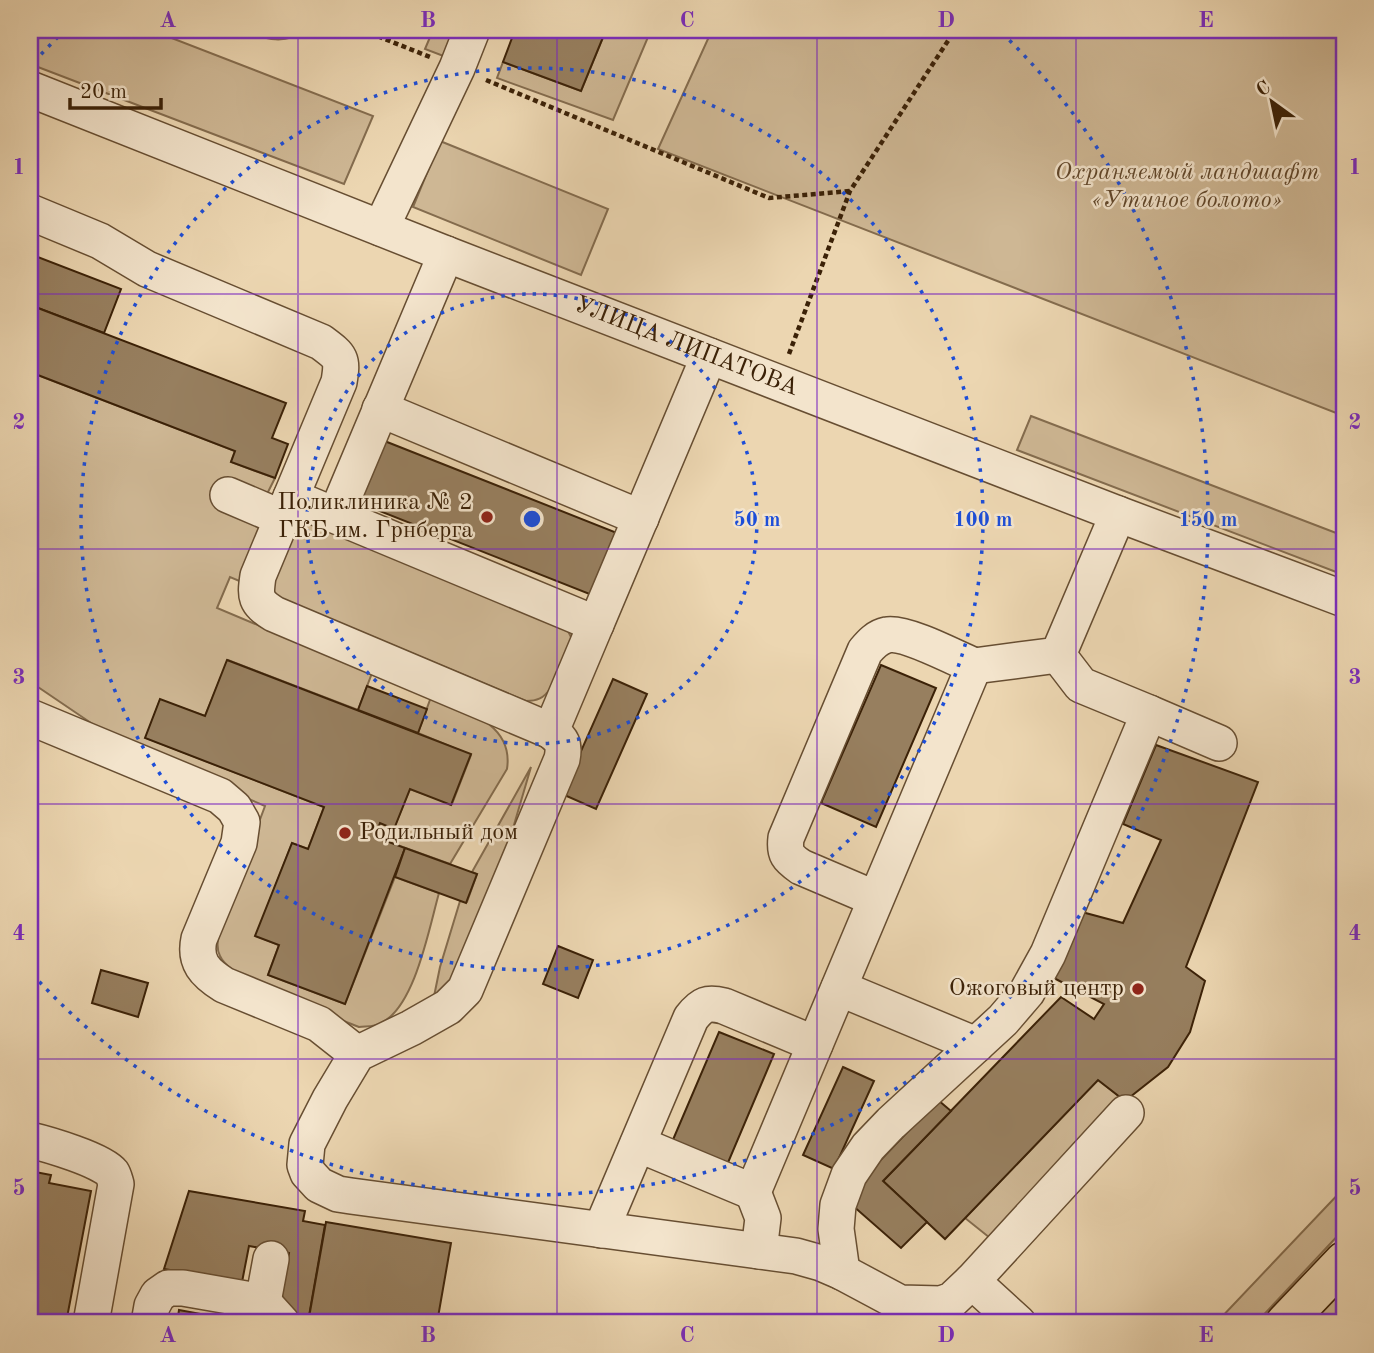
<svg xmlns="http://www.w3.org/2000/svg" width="1374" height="1353" viewBox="0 0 1374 1353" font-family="'Old Standard TT',serif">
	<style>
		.green { fill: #ceb794; stroke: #846c4e; stroke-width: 2 }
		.building { fill: #977f5f; stroke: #3b2107; stroke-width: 2 }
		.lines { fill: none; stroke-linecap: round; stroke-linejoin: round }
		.minor-casing { stroke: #674e32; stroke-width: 38 }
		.major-casing { stroke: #3b2107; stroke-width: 41 }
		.path { stroke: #3b2107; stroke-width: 4.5; stroke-dasharray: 5 3.5; stroke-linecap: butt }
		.minor { stroke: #f3e4cc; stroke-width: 35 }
		.major { stroke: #ecd6b1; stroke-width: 38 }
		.grid { fill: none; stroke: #7b2cbf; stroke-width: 2; stroke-opacity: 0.55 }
		.ring { fill: none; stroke: #1d4ed8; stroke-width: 3.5; stroke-dasharray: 3.5 7 }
		.poi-dot { fill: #8f2418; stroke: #f3e4cc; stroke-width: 2.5 }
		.labels { text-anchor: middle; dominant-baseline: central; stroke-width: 5; stroke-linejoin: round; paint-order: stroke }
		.park-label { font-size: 24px; font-style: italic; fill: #60462a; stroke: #f3e4cc }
		.street-label { font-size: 24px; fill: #3b2107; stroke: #f3e4cc }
		.poi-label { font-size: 24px; fill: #3b2107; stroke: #f3e4cc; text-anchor: end }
		.centre { fill: #1d4ed8; stroke: #f3e4cc; stroke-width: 3.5 }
		.ring-label { font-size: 21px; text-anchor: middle; font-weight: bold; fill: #1d4ed8; stroke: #f3e4cc; stroke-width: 5; stroke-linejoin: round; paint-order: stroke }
		.neatline { fill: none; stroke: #7b2cbf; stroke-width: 2.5 }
		.grid-label { font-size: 23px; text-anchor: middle; font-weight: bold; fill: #7b2cbf }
	</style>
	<rect width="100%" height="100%" fill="#ecd6b1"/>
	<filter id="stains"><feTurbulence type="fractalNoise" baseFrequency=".00286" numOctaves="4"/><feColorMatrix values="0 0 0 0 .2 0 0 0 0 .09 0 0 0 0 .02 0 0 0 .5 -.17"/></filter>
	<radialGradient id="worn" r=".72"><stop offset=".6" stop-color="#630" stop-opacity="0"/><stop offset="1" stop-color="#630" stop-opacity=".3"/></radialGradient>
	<g class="green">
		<path d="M30 30H151L373 116 344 184 30 64Z"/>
		<path d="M242 30H309C283 45 268 40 242 30Z"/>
		<path d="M433 30H446C454 39 454 48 454 60L425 49Z"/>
		<path d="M606 30H651L613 120 497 78 503 62 581 91Z"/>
		<path d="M712 30H1344V416L658 149Z"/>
		<path d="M440 141 608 209 581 275 413 207Z"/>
		<path d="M30 372 235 451 231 462 275 478 265 498 565 625 572 639 550 689C544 698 537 701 526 701L230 577 217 608 372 673 358 710 228 660 205 716 160 700 146 738 324 807 308 849 292 843 256 936 279 945 268 975 345 1004 395 877 439 893C429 928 415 1007 381 1023 374 1027 366 1026 359 1027 330 1015 232 983 220 956 215 946 219 935 221 924L265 806 144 754 94 725 38 687 30 679Z"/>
		<path d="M1031 416 1344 536V575L1017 450Z"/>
		<path d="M431 697C465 711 514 723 507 769L450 864 375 837 380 823 394 828 410 789 452 804 471 755 418 733Z"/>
		<path d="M531 767 506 852 453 989 431 1011 440 967 460 901 467 902 477 874 472 872Z"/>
		<path d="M1098 1080 1125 1101 990 1238 965 1218Z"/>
		<path d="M1344 1188V1229L1256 1323H1216Z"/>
		<path d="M1344 1285V1307L1329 1323H1308Z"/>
	</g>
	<g class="building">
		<path d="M515 30H606L581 91 503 62Z"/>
		<path d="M30 254 121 289 104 333 30 305Z"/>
		<path d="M30 305 286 403 272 438 288 444 275 478 231 462 235 451 30 372Z"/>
		<path d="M382 440 617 533 592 595 357 502Z"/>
		<path d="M227 660 471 754 451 805 410 789 394 829 380 823 375 837 405 848 345 1004 268 975 279 945 255 936 292 843 308 849 324 807 145 738 160 699 205 716Z"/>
		<path d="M881 665 936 688 876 827 821 803Z"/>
		<path d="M613 679 647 694 596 809 562 794Z"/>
		<path d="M367 686 427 709 418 733 358 710Z"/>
		<path d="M1156 745 1258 782 1186 967 1205 981 1190 1032 1168 1067 1125 1101 1098 1080 945 1239 883 1181 1061 997 1094 1019 1104 1004 1048 975 1078 911 1123 923 1161 840 1123 824Z"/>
		<path d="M405 848 477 874 466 903 395 877Z"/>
		<path d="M558 946 593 960 578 998 543 984Z"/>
		<path d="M101 970 148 983 138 1017 92 1003Z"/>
		<path d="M719 1032 774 1054 727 1165 672 1142Z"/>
		<path d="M843 1067 874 1081 834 1169 803 1155Z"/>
		<path d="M938 1100 951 1111 883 1181 927 1222 901 1248 844 1198Z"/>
		<path d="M30 1171 51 1175 49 1183 91 1191 66 1323H30Z"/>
		<path d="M189 1191 305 1211 303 1221 325 1225 309 1316 279 1311 289 1253 249 1246 242 1282 164 1269Z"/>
		<path d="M326 1222 451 1243 437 1323H308Z"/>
		<path d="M179 1310 249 1323H177Z"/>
	</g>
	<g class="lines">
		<defs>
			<g id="minor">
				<path id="s1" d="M30 89 446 254 1118 514 1344 599"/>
				<path d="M30 212 100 241 147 269 321 342C341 357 343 358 339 382L258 576C255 597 255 602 274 614L551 731"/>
				<path d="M381 228 457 68 472 30"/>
				<path d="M380 409 641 518"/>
				<path d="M228 495 282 518"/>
				<path d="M291 497 596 624 551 731C562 740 565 744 562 759L465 990 448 1007 411 1028 357 1054 330 1099 307 1144 305 1165 308 1173 319 1185 338 1194 351 1196 796 1256 821 1263 842 1272 900 1303 941 1304 952 1300 972 1281"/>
				<path d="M336 515 446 254"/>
				<path d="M596 624 709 356"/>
				<path d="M974 666 1058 655 1118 514"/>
				<path d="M1149 713 1219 743"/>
				<path d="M30 717 220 796 234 808 242 822 239 843 199 939C194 962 205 973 224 985L319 1024 357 1054"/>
				<path d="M839 988 976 1045"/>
				<path d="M30 1140C47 1144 102 1160 112 1173 114 1176 115 1181 116 1184L91 1323"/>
				<path d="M638 1144 753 1192 974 666C956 658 904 631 887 635 877 637 871 644 865 651L786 838C784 854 788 858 801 867L876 899"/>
				<path d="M753 1192 763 1218 759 1251"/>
				<path d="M601 1230 691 1018C702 1004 707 1002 724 1006L815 1044"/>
				<path d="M842 1272 836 1229 838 1205 849 1175 868 1147 891 1123 1003 1020 1027 992 1048 954 1149 713 1081 685 1058 655"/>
				<path d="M263 1302 271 1259"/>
				<path d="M149 1323 152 1306 158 1295 168 1288H183L263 1302 282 1323"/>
				<path d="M1018 1323 972 1281 1126 1113"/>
			</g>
			<path id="major" d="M1285 1323 1344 1261"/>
		</defs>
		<use href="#minor" class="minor-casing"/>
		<use href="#major" class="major-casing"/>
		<g class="path">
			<path d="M362 30 430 57"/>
			<path d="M486 80 769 198 850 191"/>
			<path d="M789 354 850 191 955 30"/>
		</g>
		<use href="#minor" class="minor"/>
		<use href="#major" class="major"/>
	</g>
	<path class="grid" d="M298 30V1323M557 30V1323M817 30V1323M1076 30V1323M30 294H1344M30 549H1344M30 804H1344M30 1059H1344"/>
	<g class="ring">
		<circle cx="532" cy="519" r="225"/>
		<circle cx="532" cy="519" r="451"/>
		<path d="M34 62A676 676 0 0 1 62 33M1002 33A676 676 0 1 1 34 976"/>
	</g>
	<g class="poi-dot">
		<circle cx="487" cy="517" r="7"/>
		<circle cx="345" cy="833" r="7"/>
		<circle cx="1138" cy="989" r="7"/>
	</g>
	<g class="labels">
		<g class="park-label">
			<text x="1187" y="173">Охраняемый ландшафт<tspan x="1187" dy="28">«Утиное болото»</tspan></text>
		</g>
		<g class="street-label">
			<text stroke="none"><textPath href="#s1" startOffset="705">УЛИЦА ЛИПАТОВА</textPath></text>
		</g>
		<g class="poi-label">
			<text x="473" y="503">Поликлиника № 2<tspan x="473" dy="28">ГКБ им. Грнберга</tspan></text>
			<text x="359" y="833" text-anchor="start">Родильный дом</text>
			<text x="1124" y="989">Ожоговый центр</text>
		</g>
	</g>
	<circle cx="532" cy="519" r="10" class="centre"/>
	<g class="ring-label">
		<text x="757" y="526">50 m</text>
		<text x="983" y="526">100 m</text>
		<text x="1208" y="526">150 m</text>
	</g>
	<rect width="1374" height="1353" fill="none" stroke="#ecd6b1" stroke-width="77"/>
	<g transform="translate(1272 102) rotate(327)" stroke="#f3e4cc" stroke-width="5" paint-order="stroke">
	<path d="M0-5L12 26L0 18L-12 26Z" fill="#3b2107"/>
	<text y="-10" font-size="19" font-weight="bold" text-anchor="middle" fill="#3b2107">С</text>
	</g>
	<path d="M70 98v10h91v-10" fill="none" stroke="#3b2107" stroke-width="3.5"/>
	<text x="80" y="98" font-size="21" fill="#3b2107" stroke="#f3e4cc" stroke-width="5" paint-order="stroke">20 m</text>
	<rect x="38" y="38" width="1298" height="1276" class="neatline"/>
	<g class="grid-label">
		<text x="168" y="27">A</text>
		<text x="428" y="27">B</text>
		<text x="687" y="27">C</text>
		<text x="946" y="27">D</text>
		<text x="1206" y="27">E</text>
		<text x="19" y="174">1</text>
		<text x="1355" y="174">1</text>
		<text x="19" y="429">2</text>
		<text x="1355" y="429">2</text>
		<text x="19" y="684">3</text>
		<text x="1355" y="684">3</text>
		<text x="19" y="940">4</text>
		<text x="1355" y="940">4</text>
		<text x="19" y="1195">5</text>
		<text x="1355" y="1195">5</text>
		<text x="168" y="1342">A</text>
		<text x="428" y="1342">B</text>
		<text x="687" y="1342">C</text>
		<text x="946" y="1342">D</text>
		<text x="1206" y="1342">E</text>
	</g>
	<rect width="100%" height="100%" filter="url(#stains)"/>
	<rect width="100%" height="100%" fill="url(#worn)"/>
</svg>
